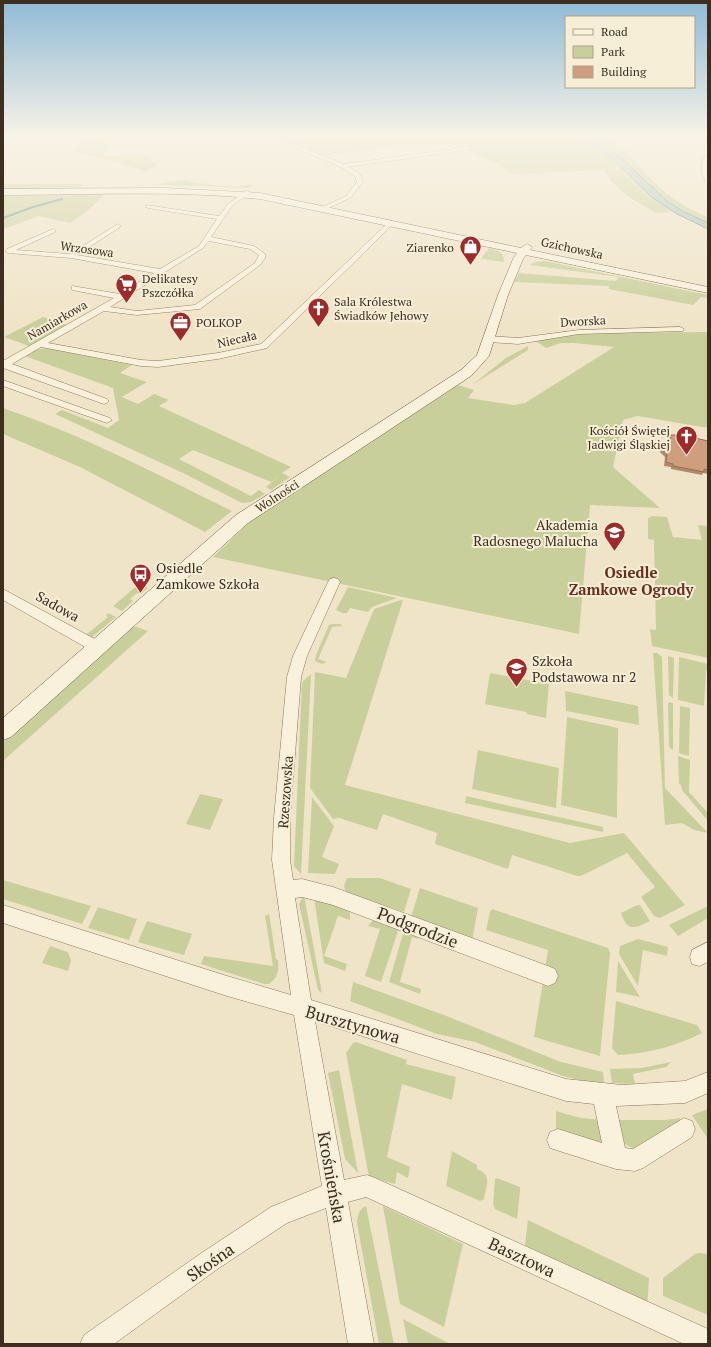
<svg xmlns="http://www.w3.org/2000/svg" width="711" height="1347" viewBox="0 0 711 1347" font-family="'PT Serif',serif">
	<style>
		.green { fill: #c9cf9b }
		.water { fill: #a9c4bc; stroke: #6f938a }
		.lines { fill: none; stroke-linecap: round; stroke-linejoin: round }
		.stream { stroke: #6f938a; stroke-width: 2 }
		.street-casing { stroke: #8d765c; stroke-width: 1 }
		.secondary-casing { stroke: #6f573f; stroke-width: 1 }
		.street { fill: #faf1dc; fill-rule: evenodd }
		.secondary { fill: #faf1dc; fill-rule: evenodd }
		.wall { fill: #b2896c }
		.building { fill: #cf9f7d; stroke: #916f58 }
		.labels { text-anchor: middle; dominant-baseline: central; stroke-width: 4; stroke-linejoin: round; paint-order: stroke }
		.far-poi-label { font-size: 12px; fill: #3d2e20; stroke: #f7eed8; text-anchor: start }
		.far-street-label { font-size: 12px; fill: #3d2e20; stroke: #f7eed8 }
		.poi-label { font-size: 14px; fill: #3d2e20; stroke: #f7eed8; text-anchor: start }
		.street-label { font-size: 14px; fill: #3d2e20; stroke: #f7eed8 }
		.neighbourhood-label { font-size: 15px; font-weight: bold; fill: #6b2e1e; stroke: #f7eed8 }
		.near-street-label { font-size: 17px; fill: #3d2e20; stroke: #f7eed8 }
	</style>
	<rect width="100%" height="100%" fill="#f0e4c8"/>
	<g class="green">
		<path d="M42 137H115L106 143 109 144 113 149 104 153V156L145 155 158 166 146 171 69 150 85 142 39 139Z"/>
		<path d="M276 137H583L620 167 649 197 672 212 656 213 627 196 609 179H611L604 170 512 174 497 163 449 143 423 147 416 144 320 156Z"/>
		<path d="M595 137H613C631 155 646 176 665 192 678 203 693 210 708 218V222L685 212 660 195 615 152Z"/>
		<path d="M182 180C200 184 218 186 236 186 242 186 249 184 254 185L248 188 142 184H158Z"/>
		<path d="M3 184H84L80 187 3 188Z"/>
		<path d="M106 192C95 205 85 214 70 223L39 216 3 229V193Z"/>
		<path d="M489 248C498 250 504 252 504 262L481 259Z"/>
		<path d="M545 261 708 295V298L701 297 693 305 609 289V286L514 282 519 273 616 281 619 277 530 265 535 262Z"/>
		<path d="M43 317 67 325 29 346 4 337Z"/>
		<path d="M708 332V428L638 416 623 420 613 467 660 508 590 505 579 634 213 557 255 517 458 385 474 390 468 398 514 405 525 403 614 347 574 343H561L546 348 534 340 580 333Z"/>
		<path d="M528 346V350L472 385 506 358Z"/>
		<path d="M46 348 132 365 120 373 147 382 122 397 138 404 154 394 169 400 159 406 291 467 282 473 290 477 271 490 266 487 280 475 271 482 193 450 179 459 251 496 259 490 265 494 251 502 242 503 183 473 55 414 62 410 108 428 119 420 113 388 25 356 35 350Z"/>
		<path d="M3 408C82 435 157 474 232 511L205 532 80 467 3 434Z"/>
		<path d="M652 516 667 517 673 537 702 540 698 525 708 526V658L652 646 650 629 656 630 654 540 648 539V518Z"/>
		<path d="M139 584 148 588 141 594 137 593 130 599 133 601 122 611 113 606Z"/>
		<path d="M348 587 397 598 372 607 368 612 350 608 347 613H342L336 610Z"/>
		<path d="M401 600H403L345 785 570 843 624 833 685 905 660 918 654 916 641 897 655 887 627 853 581 876H577L512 855 508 869 435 844 437 833 383 814 377 830 339 818 333 819 310 788 315 672 346 678 374 609Z"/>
		<path d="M108 613 116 617 91 638 83 634H87L108 617 106 615Z"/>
		<path d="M333 624H340L343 626 332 627 318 659 327 662 322 664 315 661 316 655 329 625Z"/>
		<path d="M131 627H137L148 631 3 761V742Z"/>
		<path d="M653 653H657L662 657 665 788 708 833 694 830 682 823 665 825Z"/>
		<path d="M668 656 674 658 673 698 669 695Z"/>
		<path d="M679 657 708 664V671H706L704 706 678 700Z"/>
		<path d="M490 673 549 684 546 718 527 714 526 712 485 704Z"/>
		<path d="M311 674 301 874 294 866 302 682Z"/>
		<path d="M565 691 638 706 639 725 566 711Z"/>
		<path d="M670 702 673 703V750L671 749 669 746 668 703Z"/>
		<path d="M680 706 690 708 689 756 679 753Z"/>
		<path d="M567 717 618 728 617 818 561 805Z"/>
		<path d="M478 750 559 768 556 808 472 789Z"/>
		<path d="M678 756 690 760 689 792 708 813V821L682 790 681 785 679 784Z"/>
		<path d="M200 794 223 799 210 830 186 824Z"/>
		<path d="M466 796 603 827V832L465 803Z"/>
		<path d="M312 797 334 826 322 857 339 864 335 874 308 873Z"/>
		<path d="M347 878H380L411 889 404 912 346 892 344 886Z"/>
		<path d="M3 880 91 906 82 924 3 899Z"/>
		<path d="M420 888 478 908 472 941 411 917Z"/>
		<path d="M304 895 322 993 318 990 299 904Z"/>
		<path d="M314 897 347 908 350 913V920L338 916 324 956 347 964 345 971 324 963Z"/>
		<path d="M640 905 650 921C634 929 627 932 621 913L635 906Z"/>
		<path d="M708 906V918L678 936 669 925Z"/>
		<path d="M98 907 137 919 129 940 88 928Z"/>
		<path d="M492 909 608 948 610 953 600 1056 534 1037 548 950 486 930 490 912Z"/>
		<path d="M269 914 276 959 278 960C279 970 278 978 269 984H264L201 964 204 956 273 966 265 916Z"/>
		<path d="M379 919 400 925 381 982 365 976 380 929 368 926 372 921Z"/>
		<path d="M147 921 192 934 184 955 138 942Z"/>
		<path d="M405 927 417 935 418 939 412 937 400 982 421 989 420 994 389 982Z"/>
		<path d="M638 939 668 947 667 956 643 950 638 986 619 954 620 946Z"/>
		<path d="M50 946 68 952 71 961 68 971 42 963Z"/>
		<path d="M618 961 640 997 616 992Z"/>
		<path d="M353 982 444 1015 561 1062 603 1072 604 1082 600 1084 591 1083 563 1076 475 1042 437 1034 350 1001Z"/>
		<path d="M616 1001 697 1025 702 1033C676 1046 647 1054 618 1055L612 1048Z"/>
		<path d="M356 1042 407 1060 406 1064 456 1077 452 1100 402 1084 387 1157 410 1167 408 1178 397 1172 395 1184 369 1177 346 1053 353 1043Z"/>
		<path d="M671 1062 666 1067 633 1074 635 1084 612 1083 610 1069 642 1068Z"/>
		<path d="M339 1070 358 1173 345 1159 328 1073Z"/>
		<path d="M708 1109V1139L692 1115Z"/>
		<path d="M556 1111 581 1118 604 1120 605 1149 556 1129Z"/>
		<path d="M680 1118 681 1121 636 1148C621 1148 618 1131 614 1120H665Z"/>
		<path d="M452 1151 477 1165V1169C493 1175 486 1186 484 1199L480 1201 446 1186Z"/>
		<path d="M497 1178 520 1187V1192L517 1219 495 1209 493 1205 495 1179Z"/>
		<path d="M366 1206 391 1329 394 1344H379L357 1223C358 1215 358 1210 366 1206Z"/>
		<path d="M383 1206 463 1244 444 1327 400 1304Z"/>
		<path d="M528 1220 649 1278 647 1309 524 1253Z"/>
		<path d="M699 1253 708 1254V1315L663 1296V1278L695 1254Z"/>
		<path d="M403 1319 450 1344H408Z"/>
	</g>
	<path class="water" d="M584 137H594L622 159 666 200 684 212 708 223V229L677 214 651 197 617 163Z"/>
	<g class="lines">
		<path class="stream" d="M3 218 33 207 62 199"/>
		<defs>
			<g id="street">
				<path d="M172 137H178L191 147 186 148Z"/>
				<path d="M268 137H275L344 164 469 147 472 149 348 167 360 174 363 182 350 198 322 211 319 209 320 208 346 196 357 182 355 176 341 167Z"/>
				<path d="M708 154V183C700 178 702 166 703 158Z"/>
				<path d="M246 191 251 192 232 206 211 237 254 246 265 254V258L260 265 200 309 137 315 104 311 48 343 141 360 158 361 218 353 261 344 389 222 394 223 267 348 218 359 158 367 141 366 41 347 12 364 107 399 109 401 107 403 104 404 3 368V361L114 298 72 290V286L120 294 154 273 71 258 8 253 5 251 7 249 53 229 55 230V232L16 250 70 254 118 224 121 226 120 227 77 255 160 269 199 246 217 219 148 208 146 207V205L219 216 228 204ZM209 241 250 249 259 255 255 263 195 305 137 311 110 307 203 248Z"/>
				<path d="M680 327 684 329 683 331 579 334 518 344 489 342 485 339 489 336 518 338 579 330Z"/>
				<path d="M3 380 110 418 112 420 107 423 104 422 3 386Z"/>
				<path d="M334 578 338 579 340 582 307 656 301 677 290 818V860L293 880 302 879 333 887 548 966 555 969 558 976 555 983 548 986 333 905 302 897 295 898 311 1000 566 1079 622 1085 685 1081 708 1072V1093L685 1103 616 1106 625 1148 633 1149 684 1118 692 1121 695 1129 692 1137 643 1168 635 1171 616 1169 550 1148 547 1140 550 1132 558 1129 602 1143 594 1104 566 1101 315 1021 344 1180 367 1175 375 1178 708 1329V1344H684L366 1197 348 1202 374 1344H348L326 1208 287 1223 219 1268 114 1344H80L84 1335 203 1252 271 1207 322 1186 294 1015 227 996 3 923V905L227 976 291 995 272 860 274 818 287 677 293 656 328 582 330 579Z"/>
				<path d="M3 589 102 643 104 647 102 651 97 652 92 651 3 600Z"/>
				<path d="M708 942V962L699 966 692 964 690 957 692 950Z"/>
			</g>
			<path id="secondary" d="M164 188 260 193 521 248 527 244 532 247 530 250 708 287V293L526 255 523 259 508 295 489 356 471 376 248 523 11 737 3 740V718L236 515 461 370 477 355 498 295 513 259 517 253 260 199C174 190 89 195 3 195V189Z"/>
		</defs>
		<use href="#street" class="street-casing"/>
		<use href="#secondary" class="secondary-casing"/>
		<use href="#street" class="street"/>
		<use href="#secondary" class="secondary"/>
	</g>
	<path class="wall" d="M671 435 708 441V474L703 473 702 475 671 469V467L664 466 665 457 660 452 661 449 667 447V442Z"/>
	<path class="building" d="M671 435H682L708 441V470L704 469V472L673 466V464L666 462 667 454 661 449 668 447V439H670Z"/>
	<linearGradient id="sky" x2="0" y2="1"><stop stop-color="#8fbad6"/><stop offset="0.42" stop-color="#f8f3e6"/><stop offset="1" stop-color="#f8f3e6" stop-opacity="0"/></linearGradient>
	<rect width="711" height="326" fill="url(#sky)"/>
	<defs>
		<symbol id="shop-pin" viewBox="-11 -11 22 30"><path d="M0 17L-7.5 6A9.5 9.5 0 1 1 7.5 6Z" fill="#9e2a2b" stroke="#f7eed8"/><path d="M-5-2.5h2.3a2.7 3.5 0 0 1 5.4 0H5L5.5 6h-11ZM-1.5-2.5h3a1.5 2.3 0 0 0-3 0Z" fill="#fff"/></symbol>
		<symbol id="supermarket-pin" viewBox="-11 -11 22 30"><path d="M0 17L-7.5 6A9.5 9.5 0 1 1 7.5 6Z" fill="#9e2a2b" stroke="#f7eed8"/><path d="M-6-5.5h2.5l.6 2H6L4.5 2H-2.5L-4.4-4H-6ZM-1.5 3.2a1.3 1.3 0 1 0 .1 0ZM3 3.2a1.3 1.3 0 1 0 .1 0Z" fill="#fff"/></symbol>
		<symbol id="church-pin" viewBox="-11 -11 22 30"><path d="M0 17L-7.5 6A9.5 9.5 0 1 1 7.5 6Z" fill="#9e2a2b" stroke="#f7eed8"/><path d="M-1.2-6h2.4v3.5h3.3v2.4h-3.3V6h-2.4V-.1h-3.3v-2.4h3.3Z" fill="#fff"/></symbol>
		<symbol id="office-pin" viewBox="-11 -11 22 30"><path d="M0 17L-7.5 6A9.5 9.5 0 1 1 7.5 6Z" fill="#9e2a2b" stroke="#f7eed8"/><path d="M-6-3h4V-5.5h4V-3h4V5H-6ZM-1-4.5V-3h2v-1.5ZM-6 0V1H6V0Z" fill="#fff"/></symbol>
		<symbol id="school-pin" viewBox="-11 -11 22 30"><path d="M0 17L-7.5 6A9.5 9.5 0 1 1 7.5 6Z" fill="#9e2a2b" stroke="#f7eed8"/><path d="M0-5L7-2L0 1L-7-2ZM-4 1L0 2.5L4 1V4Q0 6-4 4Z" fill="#fff"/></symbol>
		<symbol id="bus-pin" viewBox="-11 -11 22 30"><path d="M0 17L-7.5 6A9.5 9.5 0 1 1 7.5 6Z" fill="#9e2a2b" stroke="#f7eed8"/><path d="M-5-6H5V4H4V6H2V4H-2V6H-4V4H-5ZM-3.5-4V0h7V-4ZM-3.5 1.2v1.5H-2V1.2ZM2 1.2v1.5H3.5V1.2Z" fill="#fff"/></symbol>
	</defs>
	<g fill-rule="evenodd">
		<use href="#shop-pin" x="458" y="234" width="25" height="34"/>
		<use href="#supermarket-pin" x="114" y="272" width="25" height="34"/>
		<use href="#church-pin" x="306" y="296" width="25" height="34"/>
		<use href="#office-pin" x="168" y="310" width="25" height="34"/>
		<use href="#church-pin" x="674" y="424" width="25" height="34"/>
		<use href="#school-pin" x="602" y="520" width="25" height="34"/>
		<use href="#bus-pin" x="128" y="562" width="25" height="34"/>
		<use href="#school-pin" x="504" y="656" width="25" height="34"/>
	</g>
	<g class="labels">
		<g class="far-poi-label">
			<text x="454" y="247" text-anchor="end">Ziarenko</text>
			<text x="142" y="278">Delikatesy<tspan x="142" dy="14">Pszczółka</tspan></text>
			<text x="334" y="301">Sala Królestwa<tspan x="334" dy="14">Świadków Jehowy</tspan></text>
			<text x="196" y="322">POLKOP</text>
			<text x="670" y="430" text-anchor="end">Kościół Świętej<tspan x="670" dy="14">Jadwigi Śląskiej</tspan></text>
		</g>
		<g class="far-street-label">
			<text transform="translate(572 248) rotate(12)">Gzichowska</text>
			<text transform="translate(87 249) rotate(8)">Wrzosowa</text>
			<text transform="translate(57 320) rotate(-30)">Namiarkowa</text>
			<text transform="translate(583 321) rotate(-3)">Dworska</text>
			<text transform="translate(237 339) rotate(-13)">Niecała</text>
			<text transform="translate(277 496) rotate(-33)">Wolności</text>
		</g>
		<g class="poi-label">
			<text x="598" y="524" text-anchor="end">Akademia<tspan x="598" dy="16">Radosnego Malucha</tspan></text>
			<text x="156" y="567">Osiedle<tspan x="156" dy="16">Zamkowe Szkoła</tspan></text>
			<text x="532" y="660">Szkoła<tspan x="532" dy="16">Podstawowa nr 2</tspan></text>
		</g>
		<g class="street-label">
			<text transform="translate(58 606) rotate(29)">Sadowa</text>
			<text transform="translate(285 792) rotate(-86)">Rzeszowska</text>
		</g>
		<g class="neighbourhood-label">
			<text x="631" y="572">Osiedle<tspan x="631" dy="17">Zamkowe Ogrody</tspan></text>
		</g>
		<g class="near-street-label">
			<text transform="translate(418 927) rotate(21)">Podgrodzie</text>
			<text transform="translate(353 1024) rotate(16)">Bursztynowa</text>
			<text transform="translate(332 1177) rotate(80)">Krośnieńska</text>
			<text transform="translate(522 1257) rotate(25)">Basztowa</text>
			<text transform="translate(210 1262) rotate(-35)">Skośna</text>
		</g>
	</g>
	<rect width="711" height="1347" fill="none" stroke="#3d2e20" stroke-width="8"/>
	<rect x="565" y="16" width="130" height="72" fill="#f7eed8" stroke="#ada18e"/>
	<rect x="573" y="29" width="20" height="6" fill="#faf1dc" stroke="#ada18e"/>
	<text x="601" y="36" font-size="12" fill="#3d2e20">Road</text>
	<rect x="573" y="46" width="20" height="12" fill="#c9cf9b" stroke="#ada18e"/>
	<text x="601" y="56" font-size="12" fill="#3d2e20">Park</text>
	<rect x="573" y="66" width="20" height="12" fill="#cf9f7d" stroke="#ada18e"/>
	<text x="601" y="76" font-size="12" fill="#3d2e20">Building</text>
</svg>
